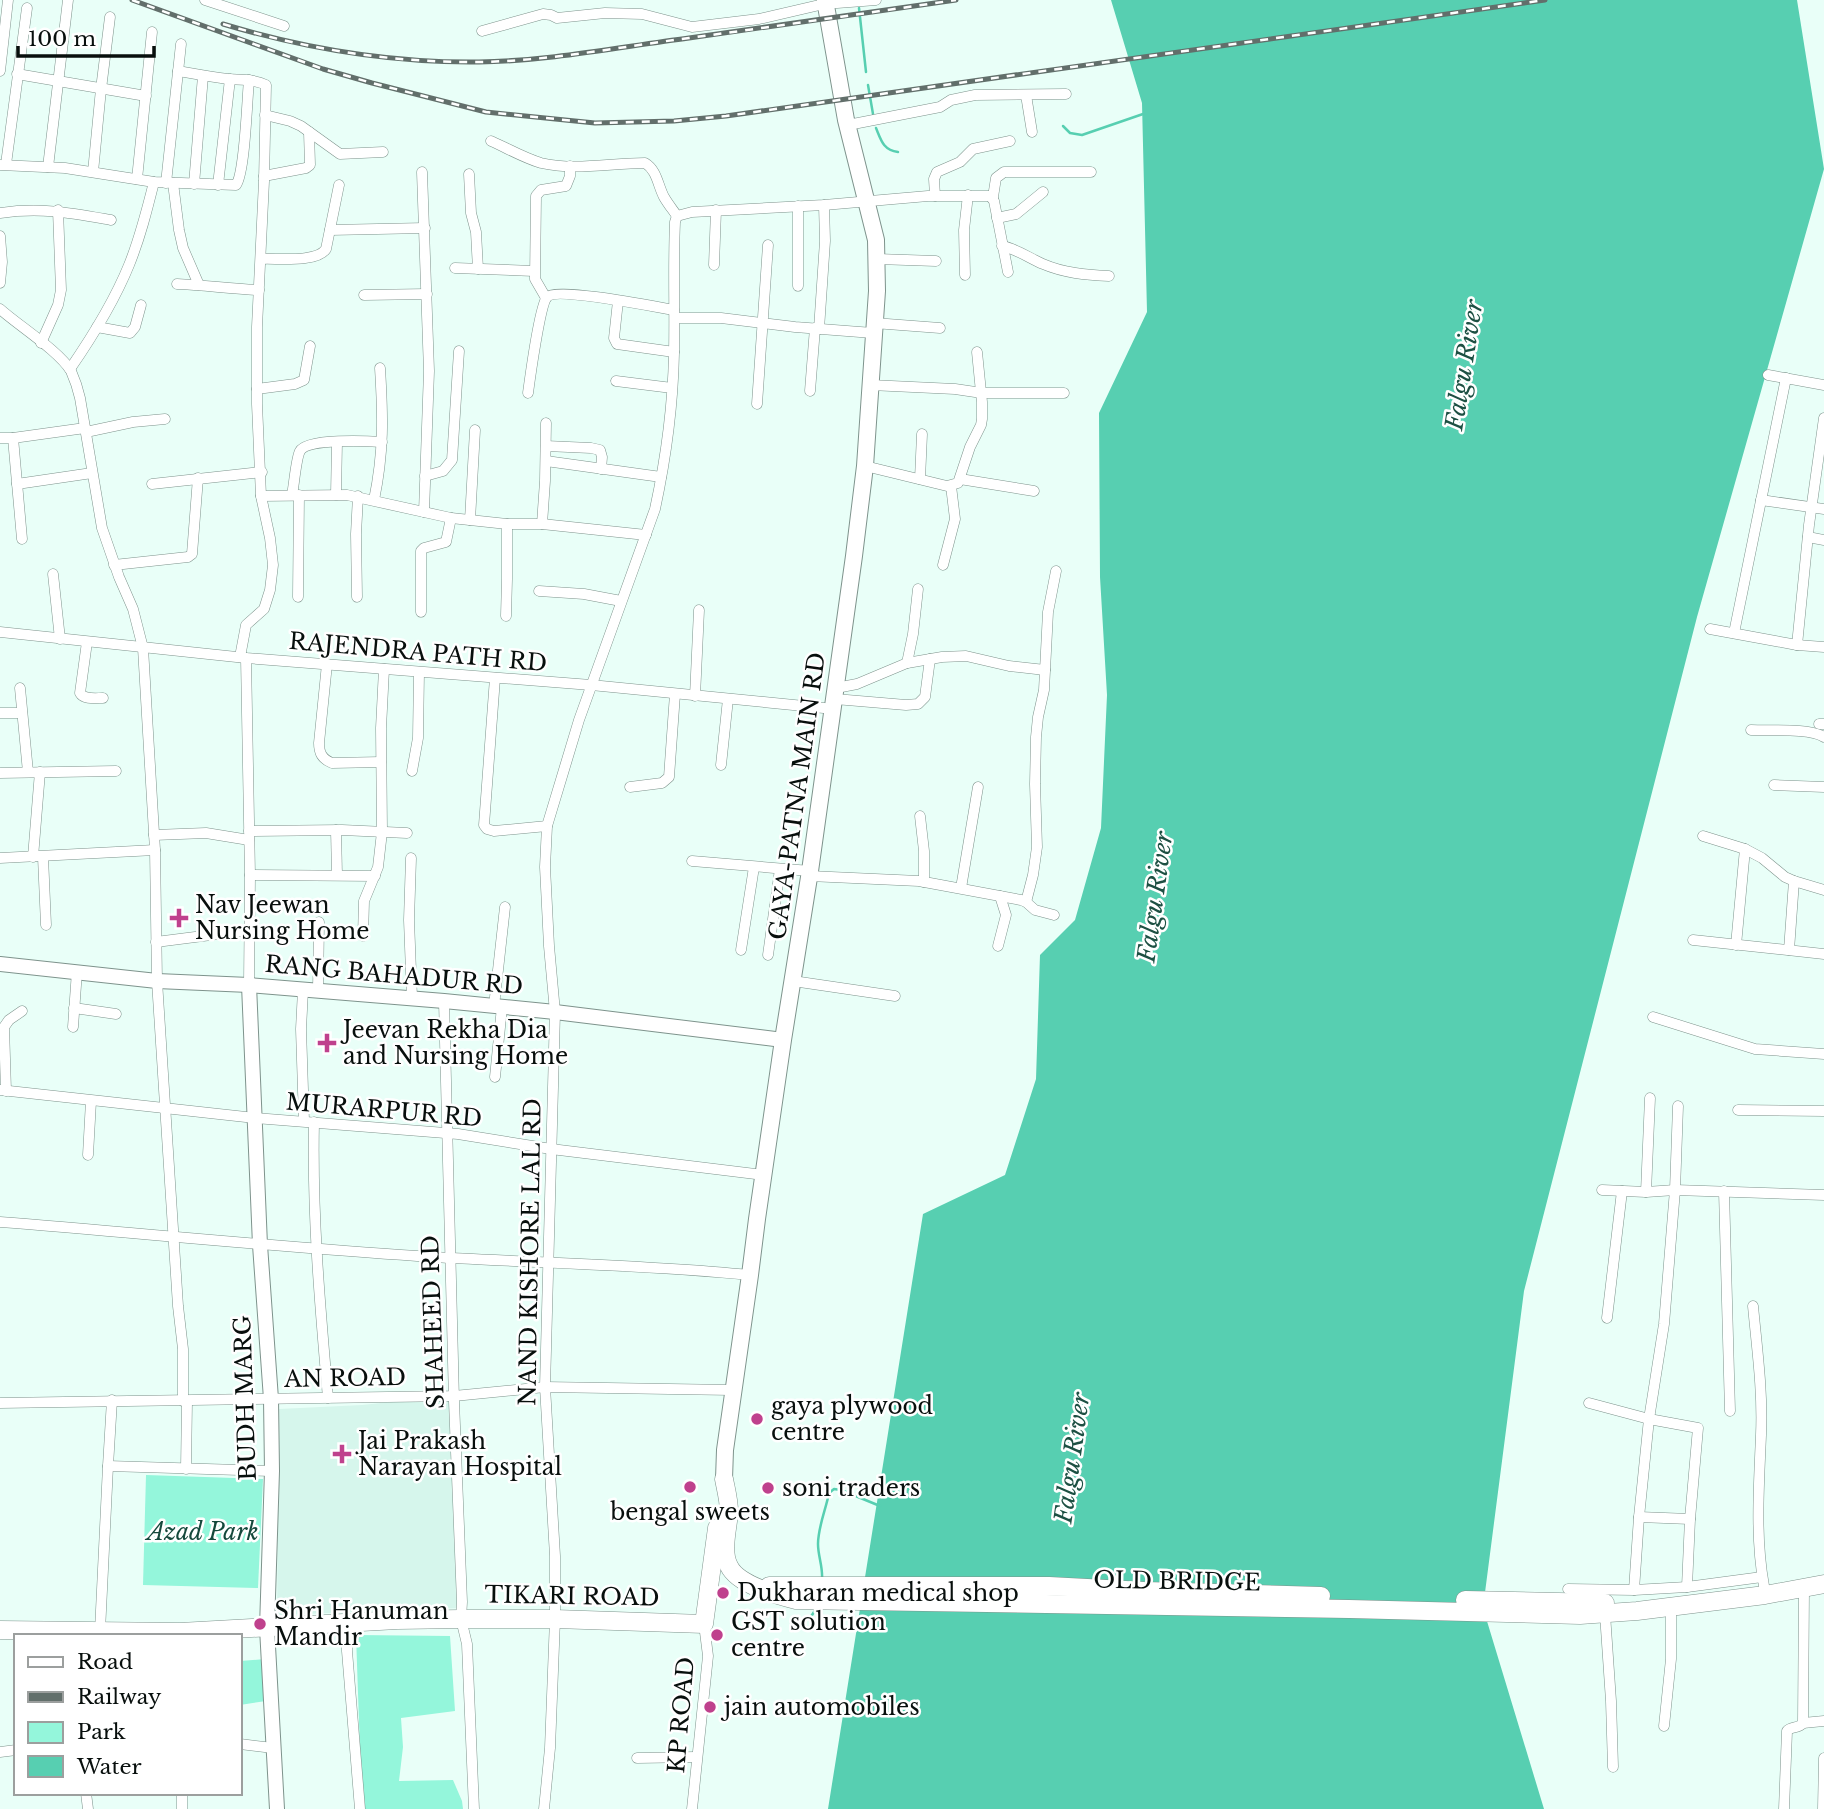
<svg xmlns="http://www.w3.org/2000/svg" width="1824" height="1809" viewBox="0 0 1824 1809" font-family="'Libre Baskerville',serif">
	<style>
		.built { fill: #d6f6ec }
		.green { fill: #94f6db }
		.water { fill: #57cfb1 }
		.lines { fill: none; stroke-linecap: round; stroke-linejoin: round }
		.stream { stroke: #57cfb1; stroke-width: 2.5 }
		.street-casing { stroke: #7e938c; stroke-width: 11 }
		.secondary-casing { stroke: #7e938c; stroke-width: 16 }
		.primary-casing { stroke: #7e938c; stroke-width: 18 }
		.highway-casing { stroke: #7e938c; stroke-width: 19 }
		.street { stroke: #fff; stroke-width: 10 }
		.secondary { stroke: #fff; stroke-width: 14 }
		.primary { stroke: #fff; stroke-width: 16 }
		.highway { stroke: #fff; stroke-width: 18 }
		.rail-casing { stroke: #626f6b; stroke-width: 5 }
		.rail { stroke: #fff; stroke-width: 2.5; stroke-dasharray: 8; stroke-linecap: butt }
		.poi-dot { fill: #bf418d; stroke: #fff; stroke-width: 2.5 }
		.labels { text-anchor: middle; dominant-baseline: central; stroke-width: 5; stroke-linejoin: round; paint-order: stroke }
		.street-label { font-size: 23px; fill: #080f0d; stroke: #fff }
		.poi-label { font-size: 23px; fill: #080f0d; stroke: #fff; text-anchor: start }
		.park-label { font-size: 23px; font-style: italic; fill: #15493c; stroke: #fff }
		.water-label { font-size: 24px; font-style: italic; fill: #1d5043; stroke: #fff }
	</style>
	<rect width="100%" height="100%" fill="#e9fff8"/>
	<path class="built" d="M449 1396 461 1608 277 1615 279 1409 362 1405Z"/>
	<g class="green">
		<path d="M146 1475 263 1479 258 1588 143 1585Z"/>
		<path d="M356 1635 450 1636 455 1711 401 1718 403 1747 399 1781 453 1780 462 1801 463 1809H362Z"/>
		<path d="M265 1659 266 1701 240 1705V1661Z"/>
	</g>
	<path class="water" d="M1111 0H1797L1824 169 1697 617 1524 1291 1483 1608 1544 1809H828L923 1214 1005 1175 1036 1079 1040 955 1075 920 1101 828 1107 695 1100 577 1099 413 1147 312 1142 103Z"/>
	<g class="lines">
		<g class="stream">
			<path d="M859 8 866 72"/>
			<path d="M868 85 873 114"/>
			<path d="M1063 126 1070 133 1082 135 1143 114"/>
			<path d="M876 128C881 140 883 150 898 152"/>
			<path d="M822 1579C823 1567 818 1556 818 1544 818 1527 826 1509 829 1493L834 1489 841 1490 880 1506"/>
			<path d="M810 1618 818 1606"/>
		</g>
		<defs>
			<g id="street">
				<path d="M205 0 284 26"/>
				<path d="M482 31 543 14 551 15 557 18 605 13 642 14 692 27 759 19 824 4 876 0"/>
				<path d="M0 71 8 0"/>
				<path d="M178 71C195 74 211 77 228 79 241 80 255 79 266 85L264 181 257 327V404L261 496 270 538 273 565 270 590 264 609 246 625 240 657"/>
				<path d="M17 74 146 96"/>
				<path d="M1026 95 1032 132"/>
				<path d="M265 115 290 121 301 126 340 154 383 152"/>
				<path d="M848 125 940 107 951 100 975 95 1066 94"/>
				<path d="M491 141C507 148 524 158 541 163 575 171 611 163 645 163 657 170 658 186 664 197 668 204 673 210 677 216"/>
				<path d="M6 164 27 8"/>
				<path d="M0 165 65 168 154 182 236 185C245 173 247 100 249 80"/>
				<path d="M48 167 68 0"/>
				<path d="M93 172 101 89 110 17"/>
				<path d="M422 172 429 371 424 512"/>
				<path d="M469 174 471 213 476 232 478 269"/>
				<path d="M264 176 306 168 310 165 309 132"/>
				<path d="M137 179 152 32"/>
				<path d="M166 183 181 44"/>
				<path d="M173 183 179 230 183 248 199 285"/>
				<path d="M194 184 203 76"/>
				<path d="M218 185 230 79"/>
				<path d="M935 196 934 179 937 172 960 162 973 149 1010 141"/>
				<path d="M993 197 996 178 1004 172H1091"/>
				<path d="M0 213C41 207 71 213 111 220"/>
				<path d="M997 218 1016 214 1043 192"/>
				<path d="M330 230 425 228"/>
				<path d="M0 236 2 262 0 283"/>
				<path d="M1002 246C1017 249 1029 258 1043 264 1064 273 1086 275 1109 276"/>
				<path d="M261 259C277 258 317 263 326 249L339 185"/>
				<path d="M877 259 936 261"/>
				<path d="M714 265 716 210"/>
				<path d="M455 268 534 271"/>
				<path d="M965 275 964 230 968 195"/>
				<path d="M177 284C205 285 231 289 259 290"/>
				<path d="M798 286V206"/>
				<path d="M364 295 427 294"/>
				<path d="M546 298 535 279 536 196 541 190 566 186 570 176V166"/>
				<path d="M618 301 614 338 617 344 674 352"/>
				<path d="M0 309C19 326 59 351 71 371 75 380 78 389 80 398L102 528 119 577 133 609 143 648 155 850 157 981 178 1306 183 1349V1401"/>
				<path d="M675 318H721L795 327 873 333"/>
				<path d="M874 323 940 328"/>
				<path d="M97 327 130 333 135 327 141 305"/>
				<path d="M819 329 825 241 824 205"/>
				<path d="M41 343 58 305 61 290 58 210"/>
				<path d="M70 369C92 337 114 302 129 265 140 238 147 210 154 182"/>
				<path d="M1768 375 1824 385"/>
				<path d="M616 381 672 388"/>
				<path d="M870 385 955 389 982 393H1064"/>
				<path d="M257 389 295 384 304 380 310 346"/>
				<path d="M810 391 815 328"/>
				<path d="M528 393C530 378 540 305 547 297 556 287 656 307 674 310"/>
				<path d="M757 404 768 245"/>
				<path d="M86 432 133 422 165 419"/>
				<path d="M0 438H13L85 428"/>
				<path d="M13 438 22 539"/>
				<path d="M546 446 591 448 600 450 602 457 601 469"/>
				<path d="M546 461 661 477"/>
				<path d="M865 466 947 486 958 483 970 447 981 425 982 419V402L977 352"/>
				<path d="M425 476 443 471 452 460 459 351"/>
				<path d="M920 479 922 434"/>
				<path d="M960 479 1034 491"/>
				<path d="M17 484 92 473"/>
				<path d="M152 484 262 472"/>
				<path d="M292 495C294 486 296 458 300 451 307 438 368 441 382 442"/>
				<path d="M336 495 337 442"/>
				<path d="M261 496 347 495 451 518 507 524H542L646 535"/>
				<path d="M374 500C384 452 383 416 380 368"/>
				<path d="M1761 500 1824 509"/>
				<path d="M470 520 475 430"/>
				<path d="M542 524 545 481 546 423"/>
				<path d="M1808 537 1824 540"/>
				<path d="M114 565 188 557 192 554 198 478"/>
				<path d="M943 565 955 519 951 486"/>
				<path d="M53 574 60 639"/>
				<path d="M539 591 584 594 621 601"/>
				<path d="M298 597 299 495"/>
				<path d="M357 597 356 534 358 496"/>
				<path d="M421 612V551L424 548 446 542 451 518"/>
				<path d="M506 616 507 579V524"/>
				<path d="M1710 629 1797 645 1824 647"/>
				<path d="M0 632 246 658 591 685 834 709"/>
				<path d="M1734 633 1786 378"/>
				<path d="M87 642 80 693C84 700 96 698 103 698"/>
				<path d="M1797 645 1809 525 1824 418"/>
				<path d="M246 658 250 875 249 985"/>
				<path d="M907 663 913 634 918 589"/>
				<path d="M327 664 319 743C319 753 322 759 332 763L381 762"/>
				<path d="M495 678 484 825 487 829 494 831 547 826"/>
				<path d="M20 688 28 772"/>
				<path d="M836 688 857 684 907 663 942 657 966 656 1009 666 1045 670"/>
				<path d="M695 696 699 610"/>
				<path d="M835 699 906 705 918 704 925 697 930 659"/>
				<path d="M0 713H22"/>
				<path d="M1819 724H1824"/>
				<path d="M1751 730C1769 731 1810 728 1824 737"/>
				<path d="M721 765 728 699"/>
				<path d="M412 771 418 738 419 672"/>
				<path d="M0 773 116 771"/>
				<path d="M1774 785 1824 787"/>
				<path d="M630 787 662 783 669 777 675 694"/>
				<path d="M920 816 924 851V882"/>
				<path d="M336 830 337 875"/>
				<path d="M249 831 342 830 407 833"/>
				<path d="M154 835 206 833 249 840"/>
				<path d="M1703 836 1745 849 1762 858 1785 877 1794 881 1824 890"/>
				<path d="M33 857 40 772"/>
				<path d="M43 857 46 925"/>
				<path d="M0 858 155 850"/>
				<path d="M411 858 409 920 412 998"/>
				<path d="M692 861 810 871"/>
				<path d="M250 875 375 876"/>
				<path d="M809 876 919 881 1021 900 1026 902 1035 910 1054 915"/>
				<path d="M961 888 978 787"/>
				<path d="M1026 902 1033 875 1037 847 1035 784 1036 737 1038 717 1044 690 1048 612 1056 571"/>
				<path d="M363 936 364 901 378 867 382 832 381 728 384 669"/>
				<path d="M1693 940 1824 954"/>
				<path d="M156 942 250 930"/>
				<path d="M1736 945 1745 849"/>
				<path d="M998 946 1006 915 1000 896"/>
				<path d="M741 950 754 867"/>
				<path d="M1789 950 1794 881"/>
				<path d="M768 955 780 869"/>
				<path d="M793 981 895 996"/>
				<path d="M303 990 301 1029 304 1121"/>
				<path d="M318 991 319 922"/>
				<path d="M444 1001 454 1401 462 1602 461 1619 467 1644 474 1809"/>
				<path d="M494 1006 505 907"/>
				<path d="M74 1008 116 1014"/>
				<path d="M1653 1017 1755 1049 1824 1054"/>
				<path d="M73 1027 77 971"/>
				<path d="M495 1077 502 1007"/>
				<path d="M0 1090 255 1118 458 1134 551 1149 764 1175"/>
				<path d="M6 1091 4 1027 9 1020 22 1011"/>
				<path d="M1738 1110 1824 1111"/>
				<path d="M314 1122C312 1215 320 1306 328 1398"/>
				<path d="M88 1155 91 1101"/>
				<path d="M1602 1190 1646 1192 1675 1190 1824 1195"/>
				<path d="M1724 1191 1730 1411"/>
				<path d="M1646 1192 1650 1098"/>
				<path d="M0 1222C139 1233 278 1247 417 1256 528 1263 640 1264 750 1275"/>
				<path d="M1753 1306C1757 1349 1763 1392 1761 1435 1759 1485 1755 1537 1764 1586"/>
				<path d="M1607 1318 1622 1191"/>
				<path d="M0 1403 454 1396 545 1387 732 1390"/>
				<path d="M1589 1403 1649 1419 1698 1428 1690 1519 1687 1587"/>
				<path d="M108 1466 112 1400"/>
				<path d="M186 1469 187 1401"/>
				<path d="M1639 1517 1690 1519"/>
				<path d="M1568 1589 1634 1590 1687 1587 1762 1577"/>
				<path d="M1634 1590 1639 1517 1649 1419 1664 1324 1675 1190 1678 1106"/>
				<path d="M1605 1614 1611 1701 1613 1767"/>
				<path d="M347 1623V1651L360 1809"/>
				<path d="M100 1631 108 1466 272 1471"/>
				<path d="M1803 1723 1824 1721"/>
				<path d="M1664 1726 1671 1659V1607"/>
				<path d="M240 1744 273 1748"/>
				<path d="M0 1752 16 1750"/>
				<path d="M637 1758 696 1757"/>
				<path d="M86 1793 88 1809"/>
				<path d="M182 1793V1809"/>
				<path d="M544 1809 550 1748 555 1619V1556L545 1387 555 1012 549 946 545 867 547 826 579 720 655 509C666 458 673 405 674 353 675 309 673 266 675 222L677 216 692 212 824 205 928 196H990L994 201 1008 272"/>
				<path d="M692 1809 708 1656 704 1624"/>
				<path d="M1784 1809 1787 1731C1791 1726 1799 1729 1803 1723L1804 1588"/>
				<path d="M1823 1809 1824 1758"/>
			</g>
			<g id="secondary">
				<path d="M0 964 157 981 249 985 444 1001 555 1012 783 1040"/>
				<path d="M249 985 260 1245 271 1399 272 1471 267 1628 277 1809"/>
			</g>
			<path id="primary" d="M724 1479 725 1450 750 1275 757 1219 783 1040 810 871 854 556 865 466 877 291 876 240 846 120 825 0"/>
			<g id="highway">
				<path d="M724 1479C726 1490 729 1500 729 1512 728 1528 721 1551 729 1566 738 1585 777 1595 796 1600L1349 1609 1580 1615 1637 1611 1765 1595 1824 1584"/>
				<path d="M769 1586H1049L1144 1591 1321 1596"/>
				<path d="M1465 1600 1605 1603"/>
				<path d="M0 1630 180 1632 397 1620 461 1619H555L704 1624 717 1528"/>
			</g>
		</defs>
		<use href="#street" class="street-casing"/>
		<use href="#secondary" class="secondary-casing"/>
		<use href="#primary" class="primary-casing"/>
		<use href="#highway" class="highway-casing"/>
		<use href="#street" class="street"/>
		<use href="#secondary" class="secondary"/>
		<use href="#primary" class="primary"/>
		<use href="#highway" class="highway"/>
		<defs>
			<g id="rail">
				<path d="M132 0 323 69 372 83 486 112 595 123 674 121 726 116 1545 0"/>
				<path d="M223 24C306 49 392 63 479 62 549 61 619 47 689 38 778 26 867 13 956 0"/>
			</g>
		</defs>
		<use href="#rail" class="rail-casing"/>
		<use href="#rail" class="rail"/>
	</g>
	<g class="poi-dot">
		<path d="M175.5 907.5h7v7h7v7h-7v7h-7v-7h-7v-7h7z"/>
		<path d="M323.5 1032.5h7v7h7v7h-7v7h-7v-7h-7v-7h7z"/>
		<circle cx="757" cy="1419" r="7"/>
		<path d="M338.5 1443.5h7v7h7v7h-7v7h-7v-7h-7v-7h7z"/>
		<circle cx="690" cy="1487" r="7"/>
		<circle cx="768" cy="1488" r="7"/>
		<circle cx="723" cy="1593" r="7"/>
		<circle cx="260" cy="1624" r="7"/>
		<circle cx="717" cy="1635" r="7"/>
		<circle cx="710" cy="1707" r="7"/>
	</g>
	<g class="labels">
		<g class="street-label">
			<text transform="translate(418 652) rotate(5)">RAJENDRA PATH RD</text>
			<text transform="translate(797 796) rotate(-82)">GAYA-PATNA MAIN RD</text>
			<text transform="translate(394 975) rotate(5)">RANG BAHADUR RD</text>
			<text transform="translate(384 1110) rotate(5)">MURARPUR RD</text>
			<text transform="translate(530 1252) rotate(-89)">NAND KISHORE LAL RD</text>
			<text transform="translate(433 1322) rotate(-92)">SHAHEED RD</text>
			<text transform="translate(345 1378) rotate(-1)">AN ROAD</text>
			<text transform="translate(245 1398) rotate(-92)">BUDH MARG</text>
			<text transform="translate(1177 1581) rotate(1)">OLD BRIDGE</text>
			<text transform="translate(572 1596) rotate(1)">TIKARI ROAD</text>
			<text transform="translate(681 1715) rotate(-85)">KP ROAD</text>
		</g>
		<g class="poi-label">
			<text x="195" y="905">Nav Jeewan<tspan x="195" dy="26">Nursing Home</tspan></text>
			<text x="343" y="1030">Jeevan Rekha Dia<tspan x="343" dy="26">and Nursing Home</tspan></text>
			<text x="771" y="1406">gaya plywood<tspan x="771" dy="26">centre</tspan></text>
			<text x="358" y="1441">Jai Prakash<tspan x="358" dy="26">Narayan Hospital</tspan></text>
			<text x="782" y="1488">soni traders</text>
			<text x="690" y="1512" text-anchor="middle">bengal sweets</text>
			<text x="737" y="1593">Dukharan medical shop</text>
			<text x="274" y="1611">Shri Hanuman<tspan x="274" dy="26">Mandir</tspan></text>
			<text x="731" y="1622">GST solution<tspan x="731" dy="26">centre</tspan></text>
			<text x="724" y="1707">jain automobiles</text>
		</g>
		<g class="park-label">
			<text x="203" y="1532">Azad Park</text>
		</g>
		<g class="water-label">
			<text transform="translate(1464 365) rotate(-81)">Falgu River</text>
			<text transform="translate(1155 897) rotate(-82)">Falgu River</text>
			<text transform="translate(1072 1458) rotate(-82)">Falgu River</text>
		</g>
	</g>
	<rect x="14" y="1634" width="228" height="161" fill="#ffffff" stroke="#9c9f9e" stroke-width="2"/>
	<rect x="28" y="1657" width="35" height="10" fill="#ffffff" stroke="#9c9f9e" stroke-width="2"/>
	<text x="77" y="1669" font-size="21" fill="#080f0d">Road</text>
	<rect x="28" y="1692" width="35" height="10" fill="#626f6b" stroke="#9c9f9e" stroke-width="2"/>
	<text x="77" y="1704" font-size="21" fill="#080f0d">Railway</text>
	<rect x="28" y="1722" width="35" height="21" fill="#94f6db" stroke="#9c9f9e" stroke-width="2"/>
	<text x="77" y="1739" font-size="21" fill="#080f0d">Park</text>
	<rect x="28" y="1756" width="35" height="21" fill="#57cfb1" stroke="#9c9f9e" stroke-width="2"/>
	<text x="77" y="1774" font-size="21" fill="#080f0d">Water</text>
	<path d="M18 46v10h136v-10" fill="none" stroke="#080f0d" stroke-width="3.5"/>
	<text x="28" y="46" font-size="21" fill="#080f0d" stroke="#ffffff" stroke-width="5" paint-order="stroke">100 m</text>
</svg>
